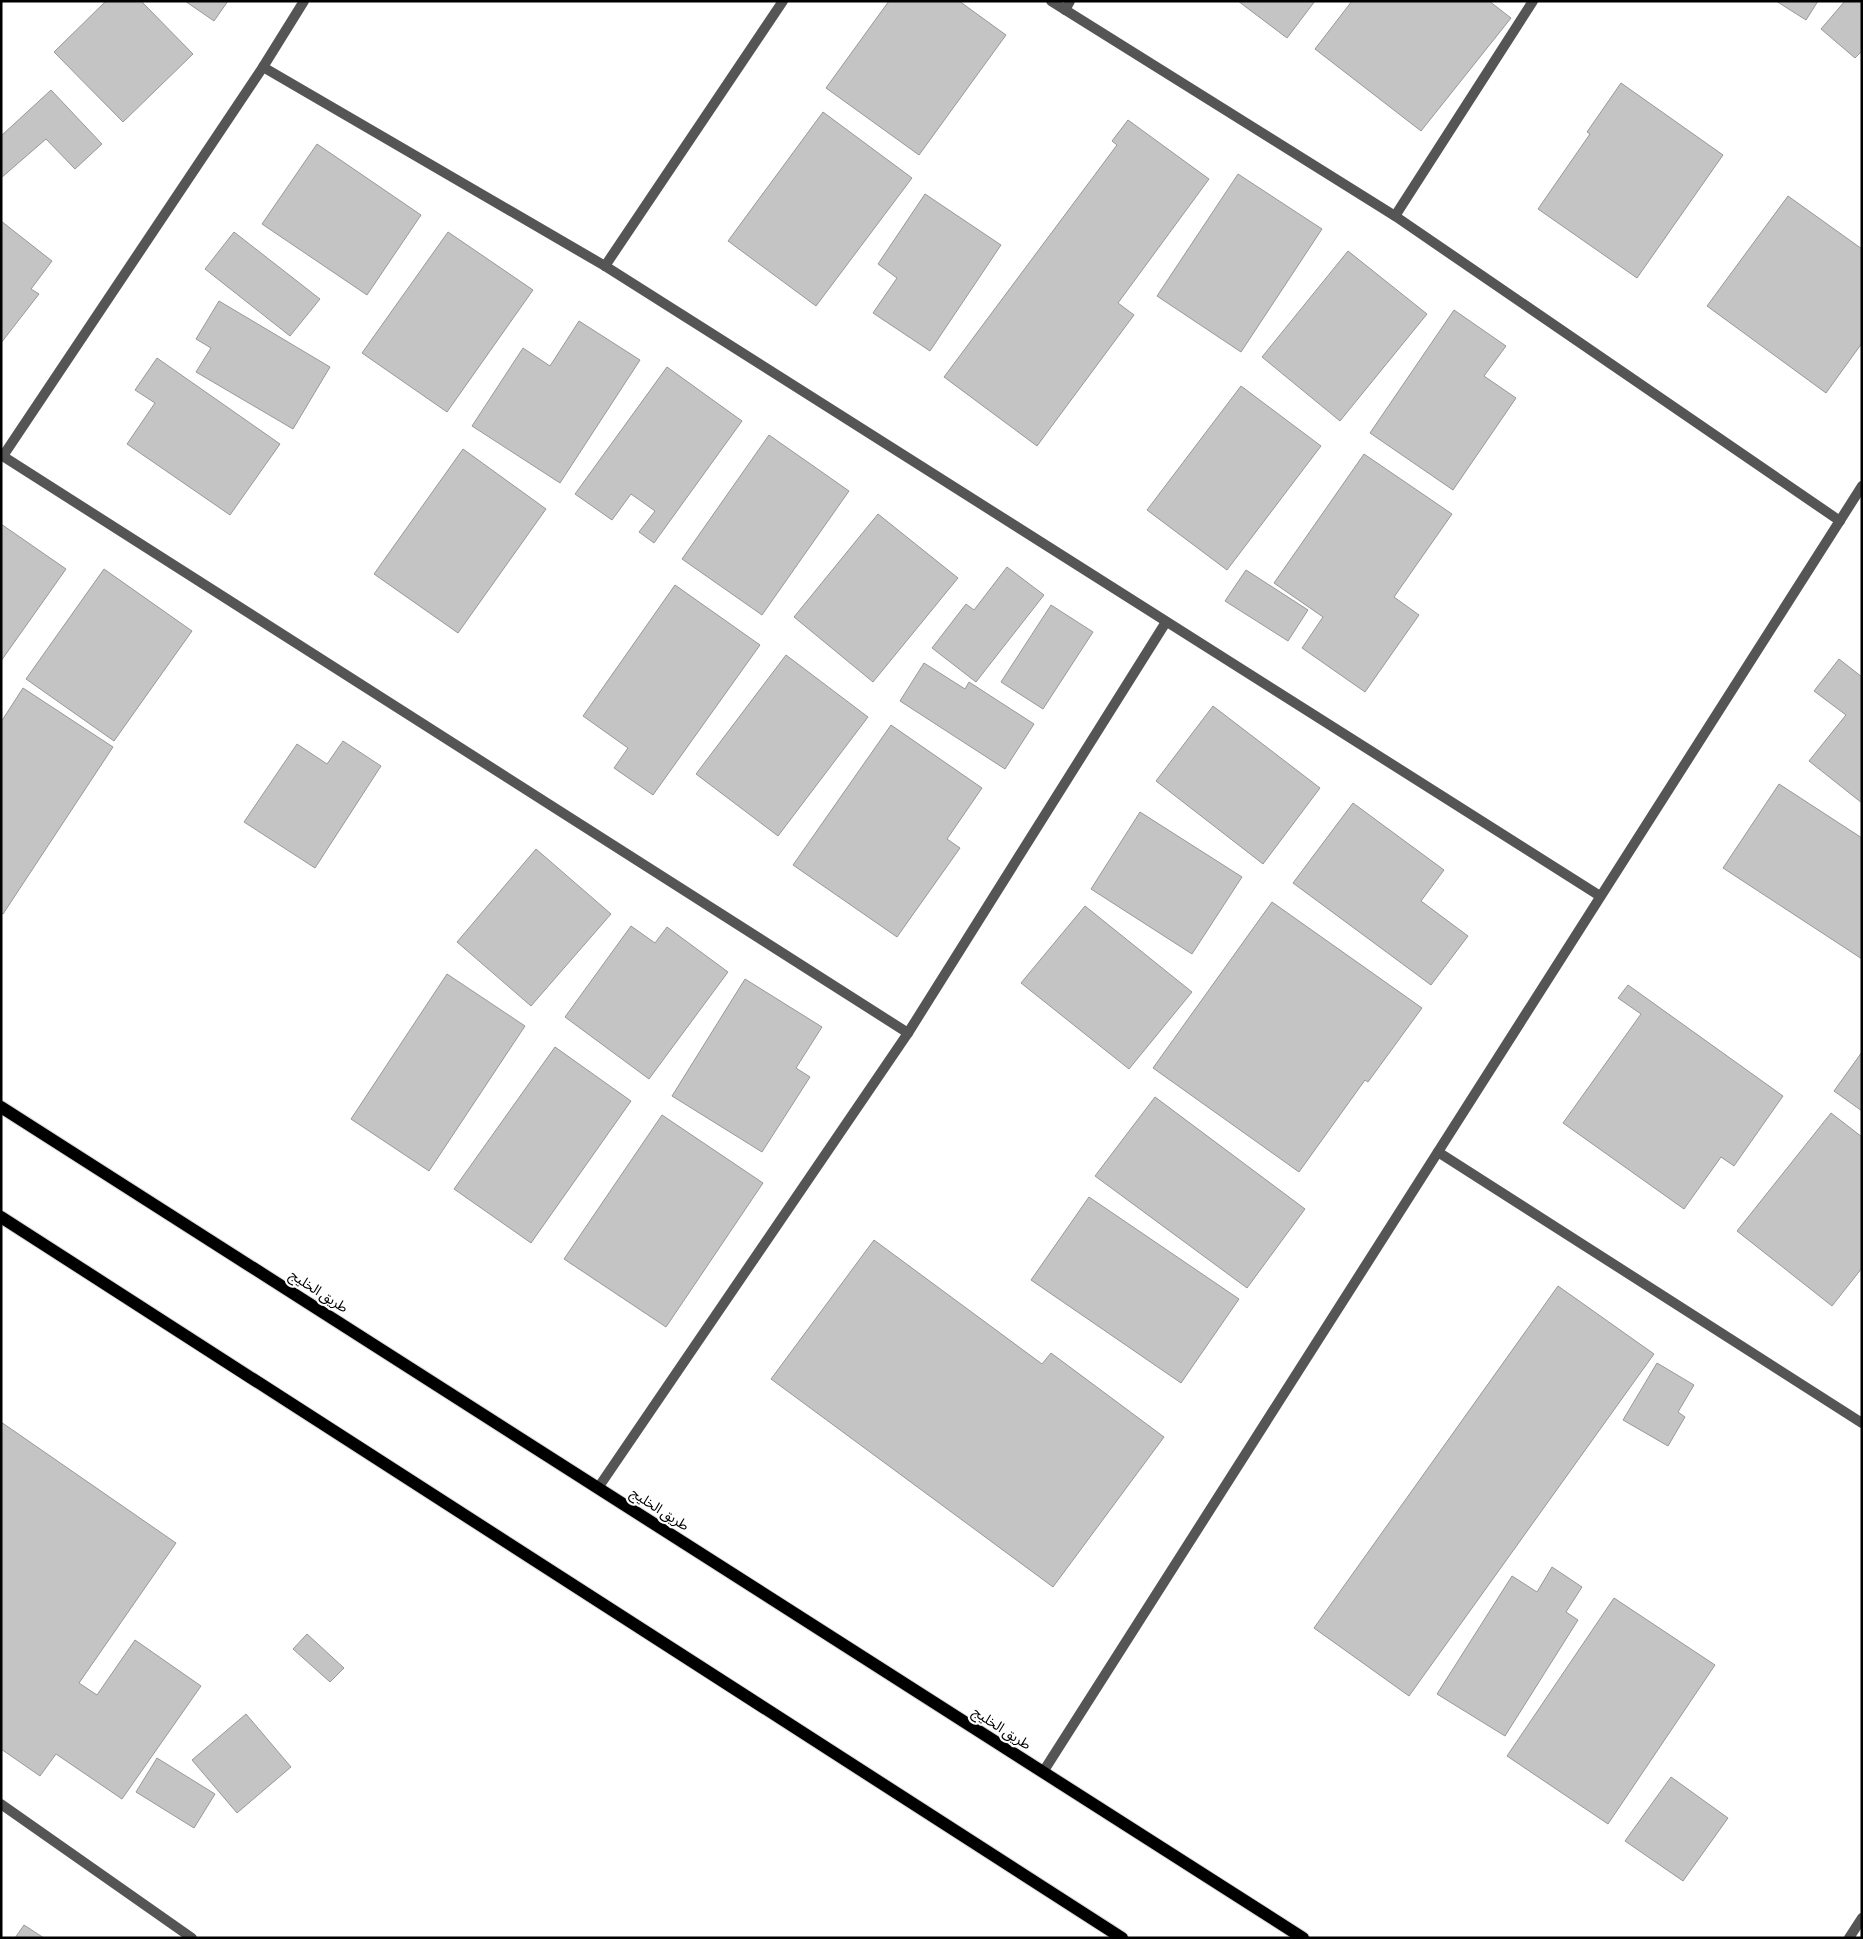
<svg xmlns="http://www.w3.org/2000/svg" width="1863" height="1939" viewBox="0 0 1863 1939" font-family="'Asap Condensed','Noto Sans Arabic',sans-serif">
	<style>
		.building { fill: #c4c4c4; stroke: #999 }
		.lines { fill: none; stroke-linecap: round; stroke-linejoin: round }
		.primary-casing { stroke: #dbdbdb; stroke-width: 14 }
		.minor { stroke: #555; stroke-width: 10 }
		.primary { stroke: #000; stroke-width: 12 }
		.labels { text-anchor: middle; dominant-baseline: central; stroke-width: 4.5; stroke-linejoin: round; paint-order: stroke }
		.street-label { font-size: 14px; fill: #000; stroke: #fff }
	</style>
	<rect width="100%" height="100%" fill="#fff"/>
	<g class="building">
		<path d="M106 1H141L193 54 123 122 54 52Z"/>
		<path d="M185 1H228L214 21Z"/>
		<path d="M889 1H959L1006 35 919 155 826 88Z"/>
		<path d="M1238 1H1315L1287 38Z"/>
		<path d="M1352 1H1489L1511 18 1421 131 1315 49Z"/>
		<path d="M1776 1H1818L1806 20Z"/>
		<path d="M1845 1H1862V51L1855 58 1821 29Z"/>
		<path d="M1621 83 1723 155 1637 278 1538 209 1590 134 1587 132Z"/>
		<path d="M51 90 102 144 75 169 46 139 1 178V136Z"/>
		<path d="M823 112 912 178 816 306 728 241Z"/>
		<path d="M1128 120 1209 179 1118 303 1134 315 1037 446 944 377 1117 145 1112 141Z"/>
		<path d="M317 144 421 215 367 295 262 224Z"/>
		<path d="M1238 174 1322 229 1241 352 1157 296Z"/>
		<path d="M925 194 1001 245 930 351 873 313 897 278 878 264Z"/>
		<path d="M1788 196 1862 249V343L1826 393 1707 306Z"/>
		<path d="M1 221 52 261 31 289 39 294 1 343Z"/>
		<path d="M234 232 320 299 290 336 205 269Z"/>
		<path d="M448 232 533 290 447 412 362 353Z"/>
		<path d="M1348 251 1427 314 1340 421 1262 357Z"/>
		<path d="M219 301 330 367 293 429 196 372 211 348 196 339Z"/>
		<path d="M1454 310 1506 346 1484 376 1516 398 1453 490 1370 433Z"/>
		<path d="M579 321 640 360 560 483 472 426 523 348 550 366Z"/>
		<path d="M157 358 280 444 230 515 127 444 155 403 135 390Z"/>
		<path d="M667 367 742 421 654 543 639 532 655 511 631 494 612 520 575 494Z"/>
		<path d="M1241 386 1321 446 1227 570 1147 510Z"/>
		<path d="M769 435 849 491 762 615 682 559Z"/>
		<path d="M463 449 546 509 458 633 374 574Z"/>
		<path d="M1364 454 1452 514 1394 597 1419 615 1365 692 1302 648 1323 617 1274 583Z"/>
		<path d="M878 514 958 578 873 682 794 617Z"/>
		<path d="M1 524 66 569 1 661Z"/>
		<path d="M1007 567 1044 595 976 682 932 648 966 604 974 610Z"/>
		<path d="M104 569 192 631 114 741 26 679Z"/>
		<path d="M1246 570 1308 610 1288 641 1225 601Z"/>
		<path d="M675 585 760 645 653 795 614 768 628 748 583 716Z"/>
		<path d="M1051 605 1093 632 1043 709 1001 682Z"/>
		<path d="M786 655 868 717 778 836 696 774Z"/>
		<path d="M1839 659 1862 677V803L1809 761 1846 715 1814 691Z"/>
		<path d="M924 663 965 689 969 682 1034 724 1005 769 900 701Z"/>
		<path d="M23 688 113 747 3 914 1 912V722Z"/>
		<path d="M1213 706 1320 788 1263 864 1156 781Z"/>
		<path d="M891 725 982 788 947 839 960 848 897 937 793 865Z"/>
		<path d="M343 741 381 766 315 868 244 822 297 744 327 764Z"/>
		<path d="M1779 784 1862 838V959L1723 868Z"/>
		<path d="M1353 803 1444 870 1421 901 1468 936 1431 985 1293 883Z"/>
		<path d="M1140 812 1242 877 1192 954 1091 889Z"/>
		<path d="M536 849 611 914 531 1006 457 942Z"/>
		<path d="M1272 902 1422 1008 1368 1082 1365 1080 1299 1172 1153 1068Z"/>
		<path d="M1085 906 1192 992 1129 1069 1021 983Z"/>
		<path d="M631 926 655 943 667 927 728 972 649 1079 565 1017Z"/>
		<path d="M447 974 525 1026 429 1171 351 1119Z"/>
		<path d="M745 979 822 1027 796 1068 810 1077 762 1152 672 1096Z"/>
		<path d="M1628 985 1783 1096 1734 1166 1721 1157 1684 1209 1563 1123 1641 1014 1618 998Z"/>
		<path d="M555 1047 631 1101 531 1243 454 1189Z"/>
		<path d="M1862 1052V1111L1834 1091Z"/>
		<path d="M1155 1097 1305 1209 1247 1288 1095 1176Z"/>
		<path d="M1831 1113 1862 1137V1268L1832 1306 1737 1231Z"/>
		<path d="M662 1115 763 1183 666 1327 564 1259Z"/>
		<path d="M1089 1197 1239 1299 1181 1383 1031 1280Z"/>
		<path d="M874 1240 1042 1364 1051 1353 1164 1437 1053 1587 771 1379Z"/>
		<path d="M1558 1286 1654 1354 1409 1696 1314 1628Z"/>
		<path d="M1657 1363 1694 1385 1678 1412 1685 1417 1668 1446 1623 1420Z"/>
		<path d="M1 1422 176 1543 79 1683 97 1695 135 1640 201 1686 122 1799 56 1754 40 1776 1 1749Z"/>
		<path d="M1552 1567 1582 1587 1566 1612 1578 1620 1505 1736 1437 1694 1512 1576 1537 1592Z"/>
		<path d="M1614 1598 1715 1665 1608 1824 1507 1756Z"/>
		<path d="M307 1634 344 1668 330 1682 293 1649Z"/>
		<path d="M246 1714 291 1767 237 1813 192 1760Z"/>
		<path d="M157 1758 215 1794 194 1828 136 1792Z"/>
		<path d="M1671 1777 1728 1818 1683 1881 1625 1841Z"/>
		<path d="M24 1925 44 1938H15Z"/>
	</g>
	<g class="lines">
		<defs>
			<g id="primary">
				<path d="M1 1107 1303 1938"/>
				<path d="M1 1217 1122 1938"/>
			</g>
		</defs>
		<use href="#primary" class="primary-casing"/>
		<g class="minor">
			<path d="M1051 1 1395 216"/>
			<path d="M1533 1 1395 216 1840 521"/>
			<path d="M1065 10 1070 1"/>
			<path d="M263 67 605 266 1600 896"/>
			<path d="M605 266 783 1"/>
			<path d="M1 455 908 1033 1166 622"/>
			<path d="M3 456 263 67 304 1"/>
			<path d="M1438 1152 1862 1423"/>
			<path d="M598 1488 908 1033"/>
			<path d="M1043 1772 1862 486"/>
			<path d="M1 1804 192 1938"/>
			<path d="M1849 1938 1862 1918"/>
		</g>
		<use href="#primary" class="primary"/>
	</g>
	<g class="labels">
		<g class="street-label">
			<text transform="translate(319 1291) rotate(33)">طريق الخليج</text>
			<text transform="translate(660 1509) rotate(33)">طريق الخليج</text>
			<text transform="translate(1002 1728) rotate(33)">طريق الخليج</text>
		</g>
	</g>
	<rect width="1863" height="1939" fill="none" stroke="#000000" stroke-width="5"/>
</svg>
